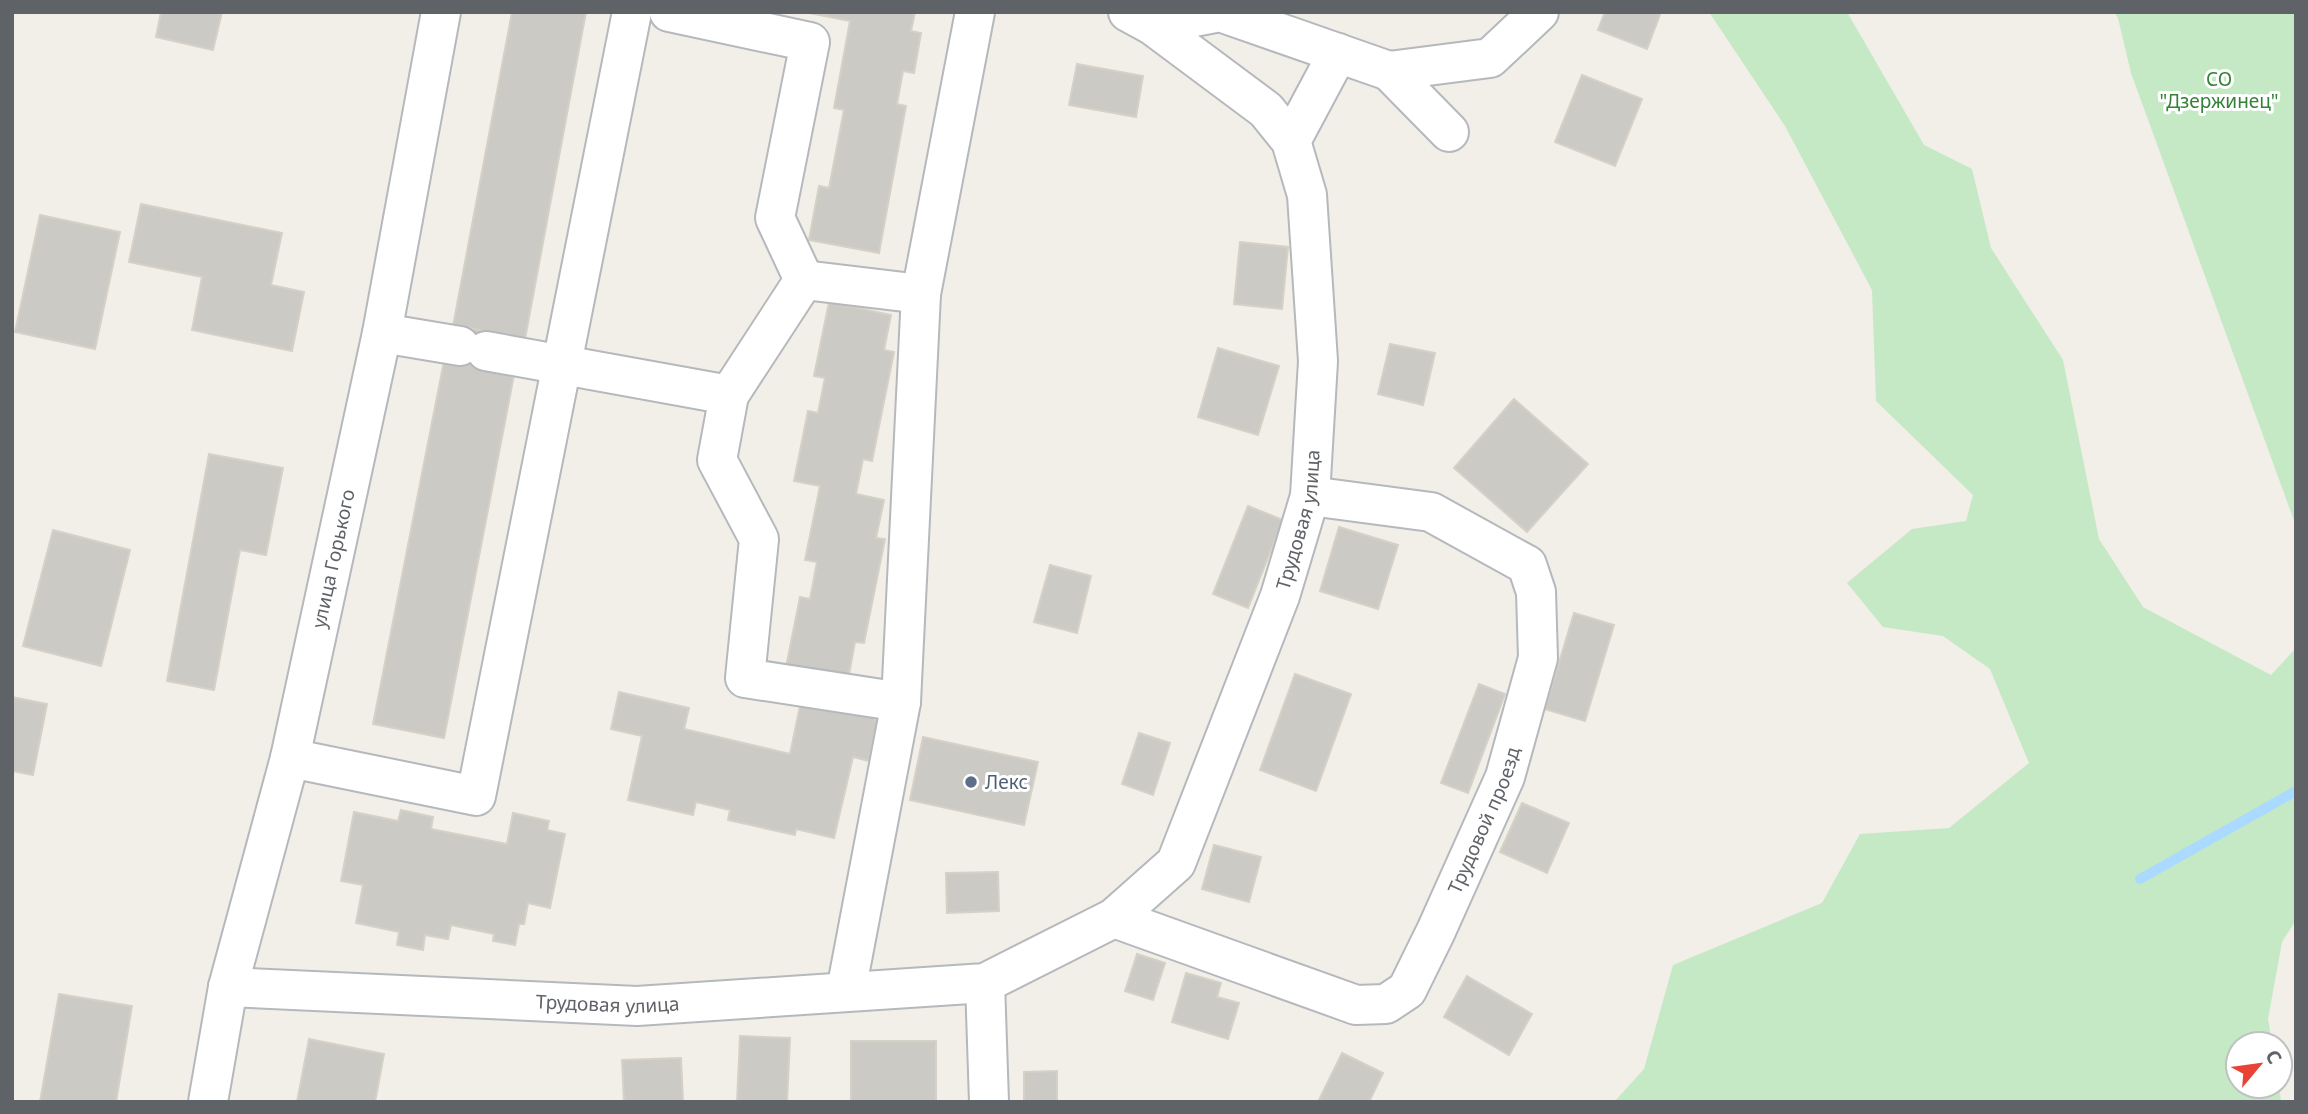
<svg xmlns="http://www.w3.org/2000/svg" width="2308" height="1114" viewBox="0 0 2308 1114" font-family="'Noto Sans',sans-serif">
	<style>
		.green { fill: #c5e8c5 }
		.lines { fill: none; stroke-linecap: round; stroke-linejoin: round }
		.stream { stroke: #aadaff; stroke-width: 10 }
		.building { fill: #cccac5; stroke: #d6d1c6; stroke-width: 2 }
		.minor-casing { stroke: #b5b8bc; stroke-width: 42 }
		.minor { stroke: #fff; stroke-width: 38 }
		.service-dot { fill: #5c6f8a; stroke: #fff; stroke-width: 2.5 }
		.labels { text-anchor: middle; dominant-baseline: central; stroke-width: 6; stroke-linejoin: round; paint-order: stroke }
		.park-label { font-size: 19px; fill: #348238; stroke: #fff }
		.street-label { font-size: 19px; fill: #5f6368; stroke: #fff }
		.service-label { font-size: 19px; fill: #4e5e75; stroke: #fff; text-anchor: start }
	</style>
	<rect width="100%" height="100%" fill="#f1efe8"/>
	<g class="green">
		<path d="M1709 12H1847L1924 145 1972 169 1991 248 2063 360 2099 539 2143 607 2271 675 2296 648V920L2282 942 2268 1019 2272 1044H2238V1086H2279L2281 1102H1614L1644 1069 1673 965 1822 903 1860 834 1949 828 2029 763 1990 669 1943 636 1883 627 1847 583 1912 529 1966 521 1973 495 1876 401 1872 290 1785 126Z"/>
		<path d="M2114 12H2296V526L2131 73 2118 18Z"/>
	</g>
	<g class="lines">
		<path class="stream" d="M2140 879 2296 791"/>
	</g>
	<g class="building">
		<path d="M161 12H222L213 50 156 37Z"/>
		<path d="M512 12H586L525 339 453 326Z"/>
		<path d="M804 12H915L911 31 921 33 914 73 903 71 897 104 906 106 879 253 809 240 819 186 829 188 844 110 834 108 850 21Z"/>
		<path d="M1605 12H1661L1647 49 1598 30Z"/>
		<path d="M1077 64 1143 76 1136 117 1069 105Z"/>
		<path d="M1582 75 1642 99 1615 166 1555 142Z"/>
		<path d="M141 204 282 233 271 285 304 292 292 351 192 330 202 277 129 262Z"/>
		<path d="M40 215 120 232 95 349 15 332Z"/>
		<path d="M1240 242 1288 247 1282 309 1234 304Z"/>
		<path d="M829 302 891 315 884 350 894 352 872 461 863 459 856 494 884 500 876 538 885 539 864 643 855 642 848 680 786 667 800 597 810 599 817 562 805 560 820 486 794 481 808 411 818 413 825 378 814 376Z"/>
		<path d="M464 327 490 332 514 375 444 738 373 724 444 361 460 346Z"/>
		<path d="M1390 344 1435 353 1423 405 1378 394Z"/>
		<path d="M1218 348 1279 366 1258 435 1198 417Z"/>
		<path d="M1514 399 1588 464 1527 532 1454 468Z"/>
		<path d="M209 454 283 468 266 555 240 550 214 690 167 681Z"/>
		<path d="M1248 506 1283 520 1248 608 1213 594Z"/>
		<path d="M1339 527 1398 545 1378 609 1320 591Z"/>
		<path d="M53 530 130 550 101 666 23 646Z"/>
		<path d="M1050 565 1091 576 1077 633 1034 622Z"/>
		<path d="M1574 613 1614 625 1585 721 1545 709Z"/>
		<path d="M807 672 848 680 877 723 869 761 853 757 834 838 796 829 795 835 728 820 730 810 696 802 693 815 628 800 642 736 611 729 619 692 689 708 684 729 790 754Z"/>
		<path d="M1295 674 1351 694 1316 791 1260 770Z"/>
		<path d="M1479 684 1505 694 1468 793 1441 783Z"/>
		<path d="M12 697 47 704 33 775 12 771Z"/>
		<path d="M1139 733 1170 743 1153 795 1122 784Z"/>
		<path d="M923 737 1038 762 1024 825 910 800Z"/>
		<path d="M1522 803 1569 823 1547 873 1500 852Z"/>
		<path d="M401 810 433 817 431 829 507 844 513 813 549 821 547 830 565 834 550 908 528 903 524 924H519L515 945 493 941 494 934 451 925 448 939 425 935 423 950 397 945 399 932 356 923 363 885 341 881 354 812 398 821Z"/>
		<path d="M1214 845 1261 857 1249 902 1202 889Z"/>
		<path d="M998 872 999 911 947 913 946 873Z"/>
		<path d="M1137 954 1165 963 1153 1000 1125 991Z"/>
		<path d="M1186 973 1221 983 1217 997 1239 1003 1228 1039 1172 1022Z"/>
		<path d="M1467 976 1532 1014 1509 1055 1444 1017Z"/>
		<path d="M59 994 132 1006 116 1102H40Z"/>
		<path d="M740 1036 790 1038 787 1102H737Z"/>
		<path d="M309 1039 384 1054 375 1102H297Z"/>
		<rect x="851" y="1041" width="85" height="61"/>
		<path d="M1342 1053 1383 1073 1369 1102H1318Z"/>
		<path d="M681 1058 683 1102H624L622 1060Z"/>
		<path d="M1057 1071V1102H1024V1072Z"/>
	</g>
	<g class="lines">
		<defs>
			<g id="minor">
				<path d="M669 12 810 42 775 218 804 280 729 395"/>
				<path d="M1152 25 1220 12 1389 71 1449 132"/>
				<path d="M1389 71 1490 58 1539 12"/>
				<path d="M1291 141 1338 53"/>
				<path d="M804 280 921 294"/>
				<path d="M382 333 460 346"/>
				<path d="M486 351 729 395 717 460 759 539 745 678 901 702 921 294 975 12"/>
				<path d="M290 758 476 796 632 12"/>
				<path id="s1" d="M1114 918 1356 1005 1386 1004 1407 990 1436 931 1505 777 1538 658 1536 592 1527 565 1431 512 1310 496"/>
				<path d="M985 983 989 1102"/>
				<path id="s2" d="M228 987 637 1006 985 983 1114 918 1176 863 1280 596 1310 496 1318 361 1307 195 1291 141 1266 110 1152 25 1128 12"/>
				<path d="M846 991 901 702"/>
				<path id="s3" d="M208 1102 228 987 290 758 382 333 441 12"/>
			</g>
		</defs>
		<use href="#minor" class="minor-casing"/>
		<use href="#minor" class="minor"/>
	</g>
	<circle class="service-dot" cx="971" cy="782" r="7"/>
	<g class="labels">
		<g class="park-label">
			<text x="2219" y="79">СО<tspan x="2219" dy="22">"Дзержинец"</tspan></text>
		</g>
		<g class="street-label">
			<text stroke="none"><textPath href="#s2" startOffset="1351">Трудовая улица</textPath></text>
			<text stroke="none"><textPath href="#s3" startOffset="558">улица Горького</textPath></text>
			<text stroke="none"><textPath href="#s1" startOffset="499">Трудовой проезд</textPath></text>
			<text stroke="none"><textPath href="#s2" startOffset="380">Трудовая улица</textPath></text>
		</g>
		<g class="service-label">
			<text x="985" y="782">Лекс</text>
		</g>
	</g>
	<rect width="2308" height="1114" fill="none" stroke="#5f6368" stroke-width="28"/>
	<g transform="translate(2259 1065) rotate(61)"><circle r="33" fill="#ffffff" stroke="#bfc1c3" stroke-width="2"/>
	<path d="M0-5L12 26L0 18L-12 26Z" fill="#ea4335"/>
	<text y="-10" font-size="19" font-weight="bold" text-anchor="middle" fill="#5f6368">С</text>
	</g>
</svg>
